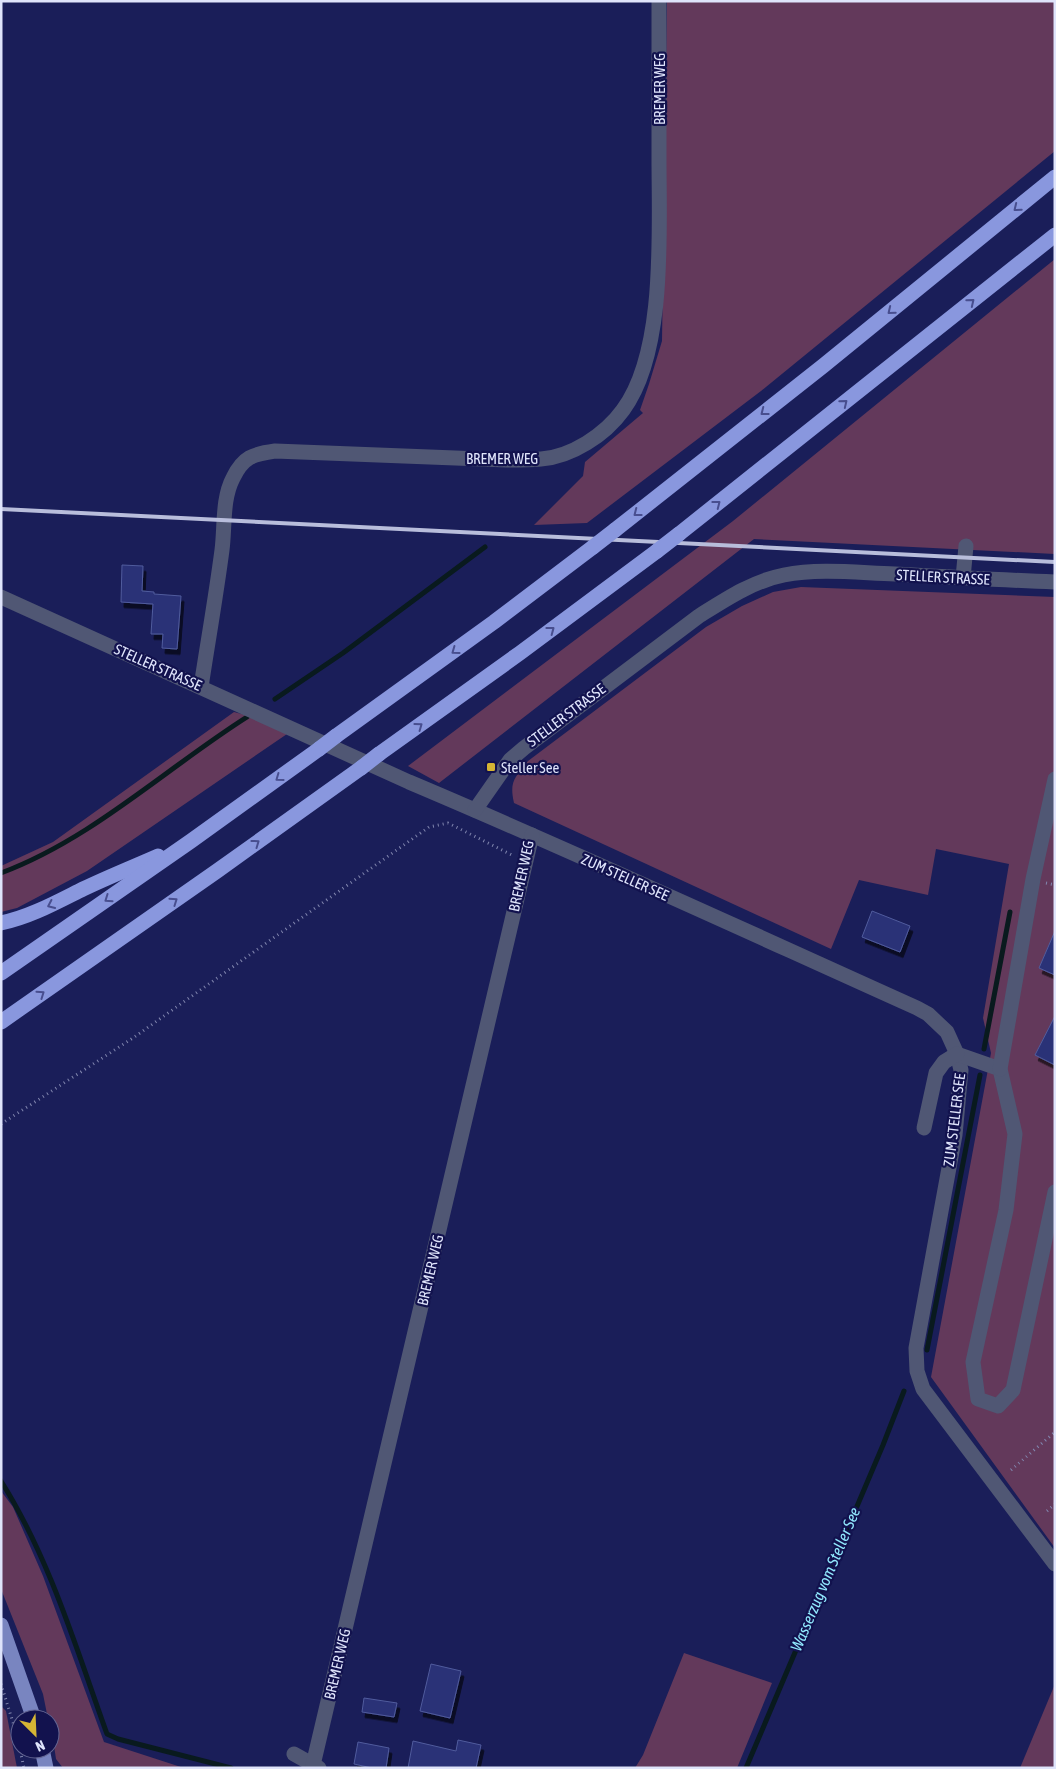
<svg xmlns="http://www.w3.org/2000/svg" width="1056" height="1769" viewBox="0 0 1056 1769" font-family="'Asap Condensed',sans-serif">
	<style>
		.green { fill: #63395b }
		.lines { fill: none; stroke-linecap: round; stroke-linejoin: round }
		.stream { stroke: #091a1e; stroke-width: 5 }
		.building { fill: #2a3077; stroke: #505c9d; filter: url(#shadow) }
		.path { stroke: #8287af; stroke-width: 3; stroke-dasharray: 1 4; stroke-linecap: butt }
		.minor { stroke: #505774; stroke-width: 15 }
		.major { stroke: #7985c0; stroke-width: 15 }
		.highway { stroke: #8997de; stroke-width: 15 }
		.rail { stroke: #b8bddb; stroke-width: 4 }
		.highway-bridge { stroke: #8997de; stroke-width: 15 }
		.oneway { stroke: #484e8f }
		.poi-dot { fill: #d5b534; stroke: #12124e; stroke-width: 2 }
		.labels { text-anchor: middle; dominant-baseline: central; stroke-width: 4.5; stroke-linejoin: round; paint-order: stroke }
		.street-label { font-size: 15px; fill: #dfe4fb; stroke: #12124e }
		.poi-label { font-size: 15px; fill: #dfe4fb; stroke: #12124e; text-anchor: start }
		.water-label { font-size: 16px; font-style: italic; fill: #91e9fe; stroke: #12124e }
	</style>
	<defs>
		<filter id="shadow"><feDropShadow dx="3" dy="5.5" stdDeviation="0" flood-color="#0009"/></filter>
	</defs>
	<rect width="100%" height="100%" fill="#1a1e59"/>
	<g class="green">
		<path d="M667 1H1055V151L761 391 587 523 534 525 583 476 585 462 643 413 640 410 649 384 662 341Z"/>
		<path d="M1055 259V554L754 539 439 783 408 766 733 521Z"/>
		<path d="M801 587 1055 597V1548L931 1377 991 1053 983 1018 1009 864 936 849 928 895 859 880 831 949 514 803C509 781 515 778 528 761L706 627 742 606 773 592Z"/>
		<path d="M234 712 257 718 287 734 87 871 17 908 1 912V866L53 842Z"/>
		<path d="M1 1491 13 1507 43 1576 104 1742 184 1768H63L56 1759 50 1719H48L43 1694 1 1589Z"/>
		<path d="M684 1653 772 1683 737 1768H635L643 1755Z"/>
		<path d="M1055 1684V1768H1020Z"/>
		<path d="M1 1706 6 1711 17 1768H1Z"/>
	</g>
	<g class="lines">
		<g class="stream">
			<path d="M275 699 343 653 485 547"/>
			<path d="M1 873C92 839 165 769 247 717"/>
			<path d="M984 1049 1010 912"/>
			<path d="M927 1350 980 1075"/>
			<path d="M1 1481C50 1559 76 1648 107 1734L118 1739 231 1768"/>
			<path d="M746 1768 883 1445 904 1391"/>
		</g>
	</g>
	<g class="building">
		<path d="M122 565 143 566 142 591 154 592V594L181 596 177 649 162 648 163 634H151L153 604 121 602Z"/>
		<path d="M872 911 910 926 900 952 862 937Z"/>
		<path d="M1055 931V975L1039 968Z"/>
		<path d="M1055 1016V1065L1035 1055Z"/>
		<path d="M431 1664 461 1671 450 1718 420 1711Z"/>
		<path d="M364 1698 397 1703 394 1717 362 1712Z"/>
		<path d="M458 1740 481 1745 476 1768H408L413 1741 456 1751Z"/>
		<path d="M358 1742 389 1748 386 1768H372L354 1764Z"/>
	</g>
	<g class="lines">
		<g class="path">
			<path d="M1046 883 1055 885"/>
			<path d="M1 1124 133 1038 429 827 448 823 512 855"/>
			<path d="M1011 1470 1055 1432"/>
			<path d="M1047 1511 1055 1504"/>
			<path d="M1 1684 16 1732 24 1768"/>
		</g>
		<g class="minor">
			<path d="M963 578 966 546"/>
			<path d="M1 597 409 782C580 854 748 932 917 1008L928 1014 947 1032 957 1054 961 1070 955 1135 916 1348 917 1371 923 1389 1055 1564"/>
			<path d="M201 687C208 641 216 596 222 550 225 527 222 499 233 478 243 457 253 454 275 451L507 460C518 460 530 460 541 459 571 457 605 435 623 410 666 352 659 231 659 160 659 107 659 54 659 1"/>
			<path d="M475 810 510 760 524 748 699 616C726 599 753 581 784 575 820 568 859 573 895 574 948 577 1001 580 1055 582"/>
			<path d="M957 1054 1000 1069 1015 1134 1006 1210 973 1362 978 1399 998 1406 1013 1390 1055 1192"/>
			<path d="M1000 1069 1033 879 1055 779"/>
			<path d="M924 1128 936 1073 944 1062 957 1054"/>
			<path d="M294 1754 319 1768"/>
			<path d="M313 1765 532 835"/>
		</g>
		<g class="major">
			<path d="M1 1625 34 1719"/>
			<path d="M42 1749 46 1768"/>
		</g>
		<g class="highway">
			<path d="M615 530 823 366 1055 177"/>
			<path d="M679 534 1055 235"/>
			<path d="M336 736 494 622 593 547"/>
			<path d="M379 754 520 653 657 551"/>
			<path d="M1 923C30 917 57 902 83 889 108 877 133 867 158 856"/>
			<path d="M1 973 191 841 319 749"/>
			<path d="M1 1022 217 871 361 768"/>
		</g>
		<path class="rail" d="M1 509 1055 562"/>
		<g class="highway-bridge">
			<path d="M593 547 615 530"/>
			<path d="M657 551 679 534"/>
			<path d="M319 749 336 736"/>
			<path d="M361 768 379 754"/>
		</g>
	</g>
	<defs><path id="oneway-chevron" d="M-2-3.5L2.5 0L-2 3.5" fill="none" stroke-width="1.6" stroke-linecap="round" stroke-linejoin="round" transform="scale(1.25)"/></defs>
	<g class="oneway">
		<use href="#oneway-chevron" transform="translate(1017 208) rotate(141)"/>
		<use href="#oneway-chevron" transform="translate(971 302) rotate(-39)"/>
		<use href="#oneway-chevron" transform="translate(891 311) rotate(141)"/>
		<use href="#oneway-chevron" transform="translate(844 403) rotate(-39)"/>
		<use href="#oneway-chevron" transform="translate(764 412) rotate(142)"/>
		<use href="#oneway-chevron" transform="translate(717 504) rotate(-38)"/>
		<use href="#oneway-chevron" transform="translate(637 513) rotate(142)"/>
		<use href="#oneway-chevron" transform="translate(551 630) rotate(-37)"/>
		<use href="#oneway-chevron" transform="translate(455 651) rotate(144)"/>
		<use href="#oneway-chevron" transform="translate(419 726) rotate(-36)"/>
		<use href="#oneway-chevron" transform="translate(279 778) rotate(144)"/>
		<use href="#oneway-chevron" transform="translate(256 843) rotate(-36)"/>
		<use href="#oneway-chevron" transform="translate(108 899) rotate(145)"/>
		<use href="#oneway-chevron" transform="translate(174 901) rotate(-35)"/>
		<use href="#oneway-chevron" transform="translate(51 905) rotate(155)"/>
		<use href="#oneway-chevron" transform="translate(41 994) rotate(-35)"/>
	</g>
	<rect class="poi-dot" x="486" y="762" width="10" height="10" rx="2.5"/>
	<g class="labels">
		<g class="street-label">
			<text transform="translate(659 89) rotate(-90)">BREMER WEG</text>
			<text x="502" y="458">BREMER WEG</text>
			<text transform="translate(943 577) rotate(3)">STELLER STRASSE</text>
			<text transform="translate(158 667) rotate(24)">STELLER STRASSE</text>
			<text transform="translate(566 715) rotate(-37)">STELLER STRASSE</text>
			<text transform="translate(521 876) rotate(-78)">BREMER WEG</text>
			<text transform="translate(625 877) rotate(24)">ZUM STELLER SEE</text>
			<text transform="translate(954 1120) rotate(-83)">ZUM STELLER SEE</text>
			<text transform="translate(430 1270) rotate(-77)">BREMER WEG</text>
			<text transform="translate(337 1664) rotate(-77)">BREMER WEG</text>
		</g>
		<g class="poi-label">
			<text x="501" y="767">Steller See</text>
		</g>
		<g class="water-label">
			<text transform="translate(825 1579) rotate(-67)">Wasserzug vom Steller See</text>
		</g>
	</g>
	<rect width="1056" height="1769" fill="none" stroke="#dfe4fb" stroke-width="5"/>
	<g transform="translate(35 1734) rotate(156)"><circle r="24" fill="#12124e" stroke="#646693"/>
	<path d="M0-4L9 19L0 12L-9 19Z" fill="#d5b534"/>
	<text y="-8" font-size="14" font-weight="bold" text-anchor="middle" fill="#dfe4fb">N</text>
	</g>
</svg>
